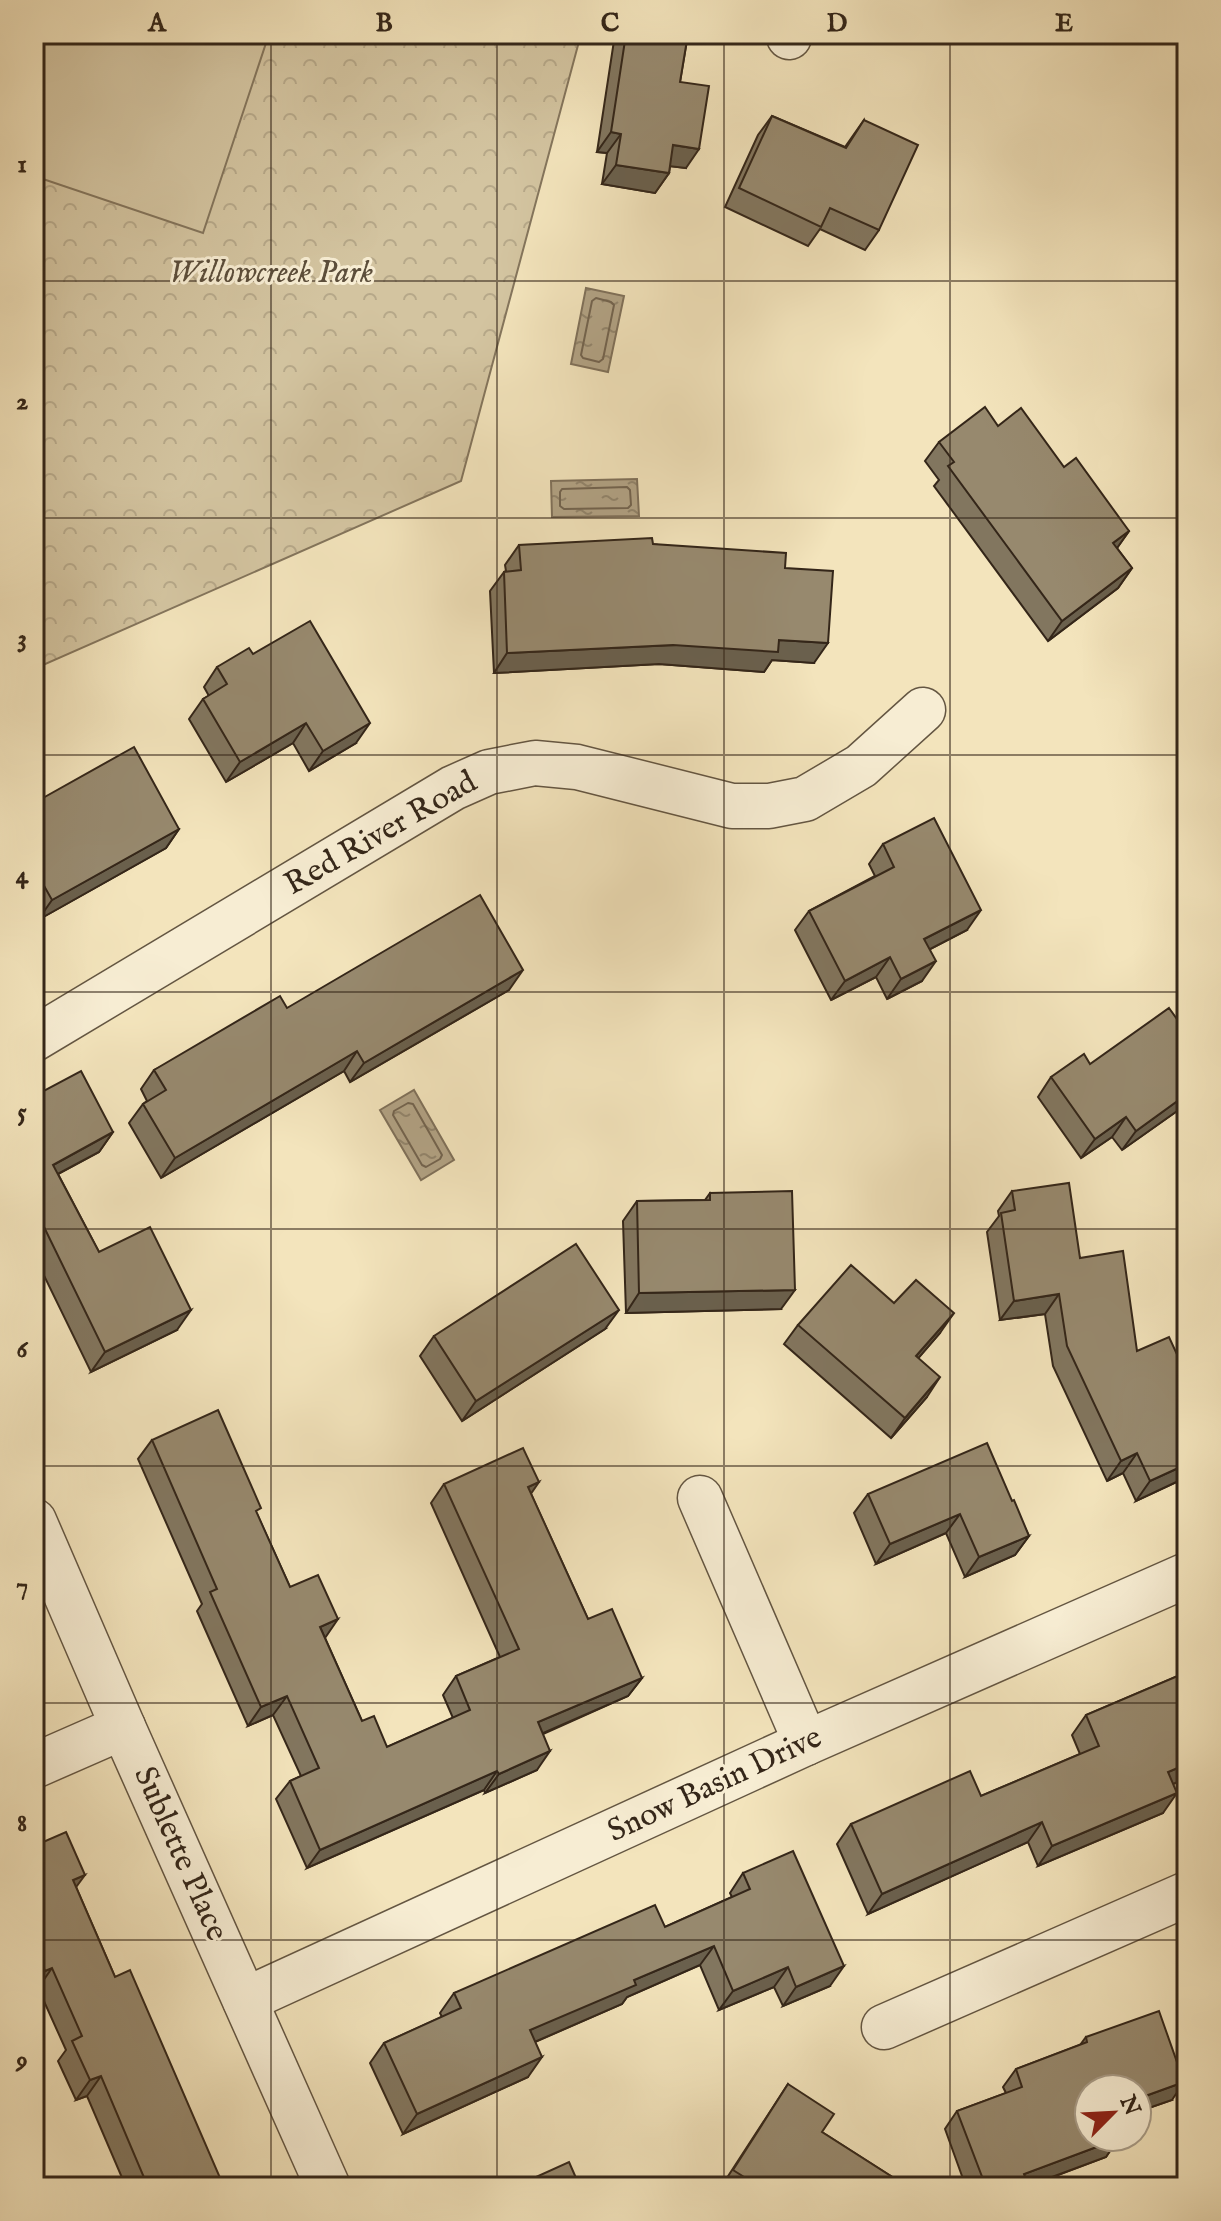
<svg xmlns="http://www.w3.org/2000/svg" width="1221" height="2221" viewBox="0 0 1221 2221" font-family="'IM FELL English',serif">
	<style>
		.park { fill: url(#park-crowns); stroke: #84755c; stroke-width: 2 }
		.pitch { fill: #d3c4a0; stroke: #84755c; stroke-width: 2 }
		.water { fill: url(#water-ripples); stroke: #80715a; stroke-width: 2 }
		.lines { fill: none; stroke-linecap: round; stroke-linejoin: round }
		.shore { stroke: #73644f; stroke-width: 2 }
		.minor-casing { stroke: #645642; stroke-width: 47 }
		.minor { stroke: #f7edd3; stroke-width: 44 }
		.wall { fill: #82765f; stroke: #342619; stroke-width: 2 }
		.shaded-wall { fill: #6a604d; stroke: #342619; stroke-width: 2 }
		.building { fill: #97896e; stroke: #342619; stroke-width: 2 }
		.grid { fill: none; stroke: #342619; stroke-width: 2; stroke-opacity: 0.55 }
		.labels { text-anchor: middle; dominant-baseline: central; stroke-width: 6; stroke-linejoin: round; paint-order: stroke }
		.park-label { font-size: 32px; font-style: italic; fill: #5c4e3b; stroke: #f7edd3 }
		.street-label { font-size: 32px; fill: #342619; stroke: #f7edd3 }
		.neatline { fill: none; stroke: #342619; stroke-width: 3 }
		.grid-label { font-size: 26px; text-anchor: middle; font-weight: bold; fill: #342619 }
	</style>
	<defs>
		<pattern id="park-crowns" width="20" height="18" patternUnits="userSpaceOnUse" patternTransform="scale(2)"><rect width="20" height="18" fill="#d3c4a0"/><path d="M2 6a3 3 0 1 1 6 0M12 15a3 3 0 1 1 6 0" fill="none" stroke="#b6a889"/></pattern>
		<pattern id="water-ripples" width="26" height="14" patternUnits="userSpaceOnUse" patternTransform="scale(2)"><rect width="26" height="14" fill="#b2a385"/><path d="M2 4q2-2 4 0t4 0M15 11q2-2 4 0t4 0" fill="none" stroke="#92856c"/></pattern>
	</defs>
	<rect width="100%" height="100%" fill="#f3e4bc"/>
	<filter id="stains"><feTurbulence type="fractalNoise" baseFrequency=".0025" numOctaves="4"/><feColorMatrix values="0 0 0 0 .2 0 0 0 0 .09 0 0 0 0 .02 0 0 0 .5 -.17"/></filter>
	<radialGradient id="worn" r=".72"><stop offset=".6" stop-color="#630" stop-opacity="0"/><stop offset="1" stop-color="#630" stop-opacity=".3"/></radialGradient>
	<path class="park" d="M34 34H581L461 481 34 669Z"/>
	<path class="pitch" d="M34 34H269L203 233 34 176Z"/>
	<g class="water">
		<path d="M586 288 624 296 608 372 571 364Z"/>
		<path d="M637 479 639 516 552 517 551 481Z"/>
		<path d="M414 1090 454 1160 421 1180 380 1110Z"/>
	</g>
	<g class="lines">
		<g class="shore">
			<path d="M596 298 611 302 614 305 603 359 599 362 583 358 581 355 592 301Z"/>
			<path d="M627 487 630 490 631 505 628 508 564 509 560 506V492L562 489Z"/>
			<path d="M408 1103 413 1104 442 1155 440 1159 426 1167 422 1165 393 1115 394 1111Z"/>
		</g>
		<defs>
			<g id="minor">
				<path d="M789 37 790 34"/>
				<path d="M34 1039 453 788 489 772 535 763 577 767 732 806H769L805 799 861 766 923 710"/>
				<path d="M700 1498 806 1743"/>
				<path d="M34 1521 123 1727 328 2187"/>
				<path d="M34 1766 123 1727"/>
				<path d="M245 2000 806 1743 1187 1575"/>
				<path d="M884 2027 1187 1894"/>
			</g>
		</defs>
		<use href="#minor" class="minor-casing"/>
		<use href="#minor" class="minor"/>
	</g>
	<g class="wall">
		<path d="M615 34H688L680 82 686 168 670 166 669 173 655 193 602 184 607 153 597 152Z"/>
		<path d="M772 116 845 147 864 120 879 230 865 250 820 229 808 246 725 207 758 135Z"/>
		<path d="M998 426 1064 467 1129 531 1117 548 1132 568 1118 588 1048 641 934 486 939 480 925 461 939 442Z"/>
		<path d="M653 544 785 568 814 663 772 660 764 672 659 664 494 673 490 591 504 572 506 571 505 565 519 545Z"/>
		<path d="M253 654 356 743 309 771 293 743 226 782 189 719 203 699 209 696 204 687 217 667Z"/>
		<path d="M34 803 179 829 166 848 38 920 34 913Z"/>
		<path d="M883 844 967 930 930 949 922 981 887 999 876 977 831 1000 795 930 809 911 875 876 869 864Z"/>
		<path d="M509 990 350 1082 344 1071 161 1178 129 1123 143 1104 147 1101 141 1089 154 1070 287 1008Z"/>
		<path d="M1187 1033V1104L1122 1150 1112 1137 1081 1158 1038 1097 1051 1077Z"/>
		<path d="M34 1096 113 1132 99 1152 58 1174 99 1252 177 1330 91 1372 34 1255Z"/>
		<path d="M1012 1191 1080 1258 1137 1351 1187 1376V1477L1136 1501 1123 1473 1107 1481 1053 1366 1045 1314 1000 1320 987 1232 999 1216 998 1211Z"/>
		<path d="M710 1193 781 1309 626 1313 623 1221 637 1201 705 1200Z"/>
		<path d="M894 1303 940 1333 918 1358 927 1397 891 1438 784 1344 798 1325Z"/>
		<path d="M605 1329 462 1421 420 1356 434 1336Z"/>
		<path d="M152 1440 257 1514 290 1587 325 1638 362 1721 387 1747 453 1718 443 1695 456 1676 500 1657 431 1503 444 1484 531 1494 588 1619 642 1678 628 1696 543 1734 537 1770 485 1793 484 1790 307 1868 276 1799 290 1781 301 1776 273 1715 248 1726 197 1611 202 1604 138 1459Z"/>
		<path d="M868 1494 1012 1501 1029 1536 1015 1555 965 1577 946 1533 876 1564 854 1513Z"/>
		<path d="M1187 1672V1778L1173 1784 1163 1813 1038 1866 1028 1842 868 1914 837 1844 851 1824 981 1796 1080 1754 1072 1735 1086 1715Z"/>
		<path d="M34 1846 76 1887 115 1977 224 2187H126L87 2096 76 2100 58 2061 66 2050 38 1988 34 1989Z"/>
		<path d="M743 1873 830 1986 783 2006 774 1987 719 2010 700 1965 627 1997 622 2004 535 2042 528 2077 403 2134 370 2063 384 2043 442 2017 440 2013 454 1993 665 1927 732 1897 730 1893Z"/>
		<path d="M1086 2037 1172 2100 1137 2112V2089H1089L1118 2139 1106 2157 1029 2186V2187H966L945 2129 957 2111 1006 2093 1003 2087 1016 2069 1080 2045Z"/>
		<path d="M788 2084 822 2132 908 2187H721Z"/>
	</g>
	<g class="shaded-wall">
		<path d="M611 132 621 134 607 153 597 152Z"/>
		<path d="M673 145 699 149 686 168 659 165Z"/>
		<path d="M616 165 669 173 655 193 602 184Z"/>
		<path d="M1129 531 1115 551 1113 543Z"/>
		<path d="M1132 568 1118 588 1048 641 1062 621Z"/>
		<path d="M779 640 828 643 814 663 772 660 764 672 659 664 494 673 507 653Z"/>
		<path d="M306 723 293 743 226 782 240 762Z"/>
		<path d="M370 723 356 743 309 771 323 751Z"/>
		<path d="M179 829 166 848 38 920 52 900Z"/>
		<path d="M981 910 967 930 911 959 924 939Z"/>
		<path d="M890 957 876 977 831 1000 845 981Z"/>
		<path d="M936 961 922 981 887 999 901 979Z"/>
		<path d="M523 970 509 990 350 1082 364 1063Z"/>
		<path d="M357 1051 344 1071 161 1178 175 1158Z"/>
		<path d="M1187 1094V1104L1122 1150 1136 1131Z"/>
		<path d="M1126 1117 1112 1137 1081 1158 1095 1139Z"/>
		<path d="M113 1132 99 1152 39 1184 53 1165Z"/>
		<path d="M43 1225 34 1238V1230Z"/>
		<path d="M795 1290 781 1309 626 1313 639 1293Z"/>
		<path d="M1059 1294 1045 1314 1000 1320 1014 1301Z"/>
		<path d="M191 1310 177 1330 91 1372 105 1352Z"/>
		<path d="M619 1310 605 1329 462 1421 476 1401Z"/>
		<path d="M954 1313 940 1333 903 1376 916 1356Z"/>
		<path d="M940 1377 927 1397 891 1438 905 1418Z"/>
		<path d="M1137 1453 1123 1473 1107 1481 1121 1461Z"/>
		<path d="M1187 1464V1477L1136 1501 1150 1481Z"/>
		<path d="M539 1482 526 1501 528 1487Z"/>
		<path d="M960 1514 946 1533 876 1564 890 1544Z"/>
		<path d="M1029 1536 1015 1555 965 1577 979 1557Z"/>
		<path d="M338 1619 325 1638 320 1627Z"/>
		<path d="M642 1678 628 1696 525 1741 538 1722Z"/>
		<path d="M287 1696 273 1715 248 1726 261 1707Z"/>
		<path d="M550 1751 537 1770 485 1793 499 1774Z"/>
		<path d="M1187 1764V1778L1154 1792 1168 1772Z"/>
		<path d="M497 1771 484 1790 307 1868 320 1850Z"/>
		<path d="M1177 1793 1163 1813 1038 1866 1052 1846Z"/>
		<path d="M1042 1822 1028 1842 868 1914 882 1894Z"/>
		<path d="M85 1875 71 1894 73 1880Z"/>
		<path d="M714 1946 700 1965 627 1997 622 2004 516 2050 530 2030 634 1980Z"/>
		<path d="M844 1966 830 1986 783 2006 796 1987Z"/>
		<path d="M788 1967 774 1987 719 2010 733 1991Z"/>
		<path d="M52 1968 38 1988 34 1989V1987L45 1971Z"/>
		<path d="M542 2057 528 2077 403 2134 417 2114Z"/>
		<path d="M101 2076 87 2096 76 2100 90 2080Z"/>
		<path d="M1184 2082 1172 2100 1137 2112V2099Z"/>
		<path d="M1118 2139 1106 2157 1025 2187 1024 2174Z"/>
	</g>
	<g class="building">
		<path d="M626 34H688L680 82 709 86 699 149 673 145 669 173 616 165 621 134 611 132Z"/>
		<path d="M772 116 846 148 864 120 918 145 879 230 830 208 821 227 739 188Z"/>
		<path d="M985 407 998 426 1021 408 1064 467 1076 458 1129 531 1113 543 1132 568 1062 621 948 466 954 462 939 442Z"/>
		<path d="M652 538 653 544 786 553 785 568 833 571 828 643 779 640 778 652 673 645 507 653 504 572 521 570 519 545Z"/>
		<path d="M310 621 370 723 323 751 306 723 240 762 203 699 227 684 217 667 249 648 253 654Z"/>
		<path d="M134 747 179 829 52 900 34 868V803Z"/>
		<path d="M934 818 981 910 924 939 936 961 901 979 890 957 845 981 809 911 894 867 883 844Z"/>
		<path d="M480 895 523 970 364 1063 357 1051 175 1158 143 1104 166 1090 154 1070 280 996 287 1008Z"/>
		<path d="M1169 1008 1187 1033V1094L1136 1131 1126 1117 1095 1139 1051 1077 1084 1054 1090 1064Z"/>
		<path d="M81 1071 113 1132 53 1165 99 1252 150 1227 191 1310 105 1352 43 1225 34 1230V1096Z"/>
		<path d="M1069 1183 1080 1258 1123 1251 1137 1351 1169 1337 1187 1376V1464L1150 1481 1137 1453 1121 1461 1067 1346 1059 1294 1014 1301 1001 1213 1015 1210 1012 1191Z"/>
		<path d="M792 1191 795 1290 639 1293 637 1201 710 1200V1193Z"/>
		<path d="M576 1244 619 1310 476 1401 434 1336Z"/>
		<path d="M851 1265 894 1303 916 1280 954 1313 916 1356 940 1377 905 1418 798 1325Z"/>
		<path d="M218 1410 261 1508 256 1511 290 1587 318 1575 338 1619 320 1627 362 1721 374 1716 387 1747 470 1710 456 1676 519 1649 444 1484 523 1448 539 1482 528 1487 588 1619 612 1609 642 1678 538 1722 550 1751 499 1774 497 1771 320 1850 290 1781 319 1768 287 1696 261 1707 210 1592 217 1589 152 1440Z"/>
		<path d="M987 1443 1012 1501 1014 1500 1029 1536 979 1557 960 1514 890 1544 868 1494Z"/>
		<path d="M1187 1672V1764L1168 1772 1177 1793 1052 1846 1042 1822 882 1894 851 1824 970 1771 981 1796 1099 1746 1086 1715Z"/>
		<path d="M66 1832 85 1875 73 1880 115 1977 130 1970 224 2187H148L101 2076 90 2080 72 2041 82 2036 52 1968 45 1971 34 1944V1846Z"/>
		<path d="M793 1851 844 1966 796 1987 788 1967 733 1991 714 1946 634 1980 636 1985 530 2030 542 2057 417 2114 384 2043 461 2008 454 1993 655 1905 665 1927 750 1889 743 1873Z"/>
		<path d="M1159 2011 1184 2082 1137 2099V2089H1089V2137H1118V2139L1024 2174 1029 2187H986L957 2111 1022 2087 1016 2069 1087 2042 1086 2037Z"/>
		<path d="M788 2084 834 2114 822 2132 908 2187H760L733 2170Z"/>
		<path d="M569 2162 580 2187H514Z"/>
	</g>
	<path class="grid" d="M271 34V2187M497 34V2187M724 34V2187M950 34V2187M34 281H1187M34 518H1187M34 755H1187M34 992H1187M34 1229H1187M34 1466H1187M34 1703H1187M34 1940H1187"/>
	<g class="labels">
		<g class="park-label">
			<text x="271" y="273">Willowcreek Park</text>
		</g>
		<g class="street-label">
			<text transform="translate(381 834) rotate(-30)">Red River Road</text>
			<text transform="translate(715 1785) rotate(-25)">Snow Basin Drive</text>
			<text transform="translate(180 1854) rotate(66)">Sublette Place</text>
		</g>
	</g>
	<rect width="1221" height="2221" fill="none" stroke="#f3e4bc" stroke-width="88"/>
	<g transform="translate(1113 2113) rotate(66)"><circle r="38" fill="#f7edd3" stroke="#a99d89" stroke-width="2"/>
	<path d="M0-6L14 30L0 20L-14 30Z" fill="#8f2418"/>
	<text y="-12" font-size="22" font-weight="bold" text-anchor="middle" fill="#342619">N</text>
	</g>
	<rect x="44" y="44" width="1133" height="2133" class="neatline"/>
	<g class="grid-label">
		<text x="157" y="31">A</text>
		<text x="384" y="31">B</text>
		<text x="610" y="31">C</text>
		<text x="837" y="31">D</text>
		<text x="1064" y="31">E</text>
		<text x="22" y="172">1</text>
		<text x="22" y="409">2</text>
		<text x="22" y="646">3</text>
		<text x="22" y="883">4</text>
		<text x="22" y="1120">5</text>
		<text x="22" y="1357">6</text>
		<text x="22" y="1594">7</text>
		<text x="22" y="1831">8</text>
		<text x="22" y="2068">9</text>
	</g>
	<rect width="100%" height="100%" filter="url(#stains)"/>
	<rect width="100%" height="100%" fill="url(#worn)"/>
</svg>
